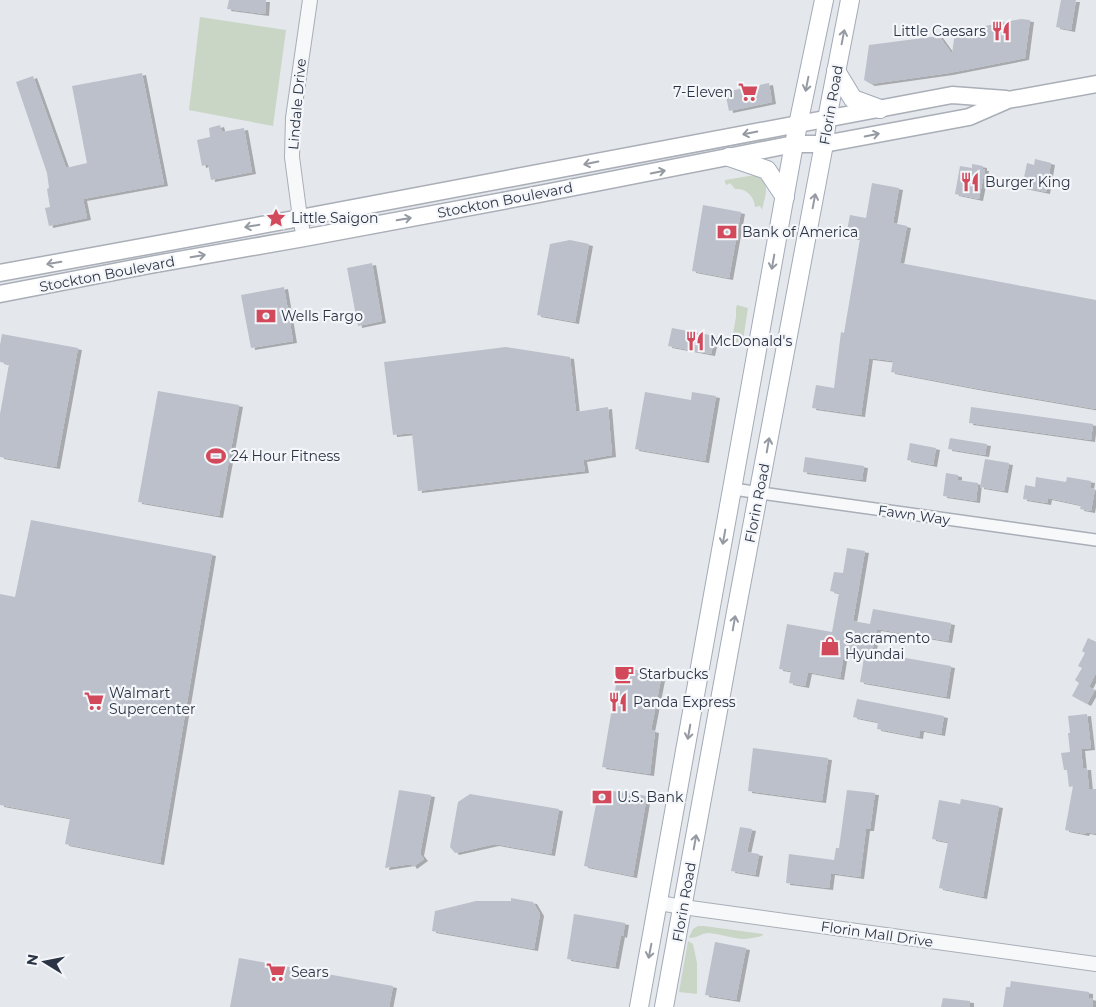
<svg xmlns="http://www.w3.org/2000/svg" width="1096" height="1007" viewBox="0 0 1096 1007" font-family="Montserrat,sans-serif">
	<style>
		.grass { fill: #c9d6c5 }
		.building { fill: #bbc0ca; filter: url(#shadow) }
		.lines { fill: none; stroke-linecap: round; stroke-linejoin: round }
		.minor-casing { stroke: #a9aeb7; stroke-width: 14 }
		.tertiary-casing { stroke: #a9aeb7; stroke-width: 16 }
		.secondary-casing { stroke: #a9aeb7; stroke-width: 19 }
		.primary-casing { stroke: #a3abb8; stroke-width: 20 }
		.minor { stroke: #f7f8fa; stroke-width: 11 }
		.tertiary { stroke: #f7f8fa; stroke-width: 14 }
		.secondary { stroke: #fff; stroke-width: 16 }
		.primary { stroke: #fff; stroke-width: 18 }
		.oneway { stroke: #959aa2 }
		.labels { text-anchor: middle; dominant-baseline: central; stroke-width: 4.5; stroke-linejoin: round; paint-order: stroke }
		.poi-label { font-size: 14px; fill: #2b3445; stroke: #f4f6f9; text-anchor: start }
		.street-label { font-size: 14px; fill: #2b3445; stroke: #f4f6f9 }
	</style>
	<defs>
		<filter id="shadow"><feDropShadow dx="4" dy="2" stdDeviation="0" flood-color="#0004"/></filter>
	</defs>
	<rect width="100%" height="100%" fill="#e4e7ec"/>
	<g class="grass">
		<path d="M200 17 286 30 273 126 189 110Z"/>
		<path d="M755 175C772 184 765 195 762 210L760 206 755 207C754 196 746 188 735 189L730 183 727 185 725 183V180Z"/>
		<path d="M737 305 748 308 742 347 731 345 736 317V308Z"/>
		<path d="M698 926H704L763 934 762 936C756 937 749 939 742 939 731 938 720 934 709 933 702 933 697 938 690 938L689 937 693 929Z"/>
		<path d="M688 941 693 944 697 963V994L679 992Z"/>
	</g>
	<g class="building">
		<path d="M229 0H266L265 14 227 9Z"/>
		<path d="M1061 0H1076L1071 30 1056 27Z"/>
		<path d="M1021 19 1030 20 1025 58 949 73 871 84 864 80 869 45 939 36 952 54 955 32Z"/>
		<path d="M142 73 164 184 83 199 87 218 49 226 45 208 50 207 47 189 49 188 47 173 16 82 33 76 66 168 87 163 72 86Z"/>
		<path d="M769 83 772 102 729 111 725 92Z"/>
		<path d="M220 125 222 132 244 128 252 172 211 180 208 164 202 166 197 140 210 137 209 128Z"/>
		<path d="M1035 159 1051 163 1046 192 1022 187 1027 163 1034 165Z"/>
		<path d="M972 164 983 166V169H985L979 199 955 194 960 166 972 168Z"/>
		<path d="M872 183 899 188 893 223 907 226 900 263 1096 300V409L980 389 891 372 893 361 869 358 861 415 812 408 816 385 834 388 841 332 844 333 860 239 846 236 850 215 866 218Z"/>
		<path d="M703 205 741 212 729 278 692 271Z"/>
		<path d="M570 240 589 244 575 322 537 315 550 244Z"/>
		<path d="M372 263 382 321 358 326 347 268Z"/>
		<path d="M284 287 293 341 251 348 241 295Z"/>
		<path d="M672 328 715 336 711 354 668 346Z"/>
		<path d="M2 334 78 348 56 467 0 457V414L9 364 0 362V345Z"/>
		<path d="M506 347 570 357 576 412 608 407 612 455 583 460 585 471 418 491 412 433 393 435 384 362Z"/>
		<path d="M158 391 239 405 219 516 138 502Z"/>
		<path d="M645 392 691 400 692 392 716 396 705 461 635 449Z"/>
		<path d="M971 407 1093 424 1091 440 969 423Z"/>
		<path d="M950 438 987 444 985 455 948 449Z"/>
		<path d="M910 443 936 448 933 465 907 460Z"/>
		<path d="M805 457 864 466 862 480 803 472Z"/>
		<path d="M985 459 1009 463 1004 491 980 487Z"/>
		<path d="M946 473 958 475V480L978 483 976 501 943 496Z"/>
		<path d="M1036 477 1066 482 1067 477 1091 481 1090 488 1095 489 1091 511 1080 509 1081 505 1048 498 1047 503 1023 499 1025 485 1035 487Z"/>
		<path d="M31 520 212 554 160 863 65 844 70 818 0 805V594L15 597Z"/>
		<path d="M847 548 865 551 853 621 870 624 873 609 951 623 948 641 877 629 872 652 951 666 946 697 860 682 864 658 844 654 840 678 808 672 805 686 789 683 791 671 779 669 787 624 832 632 839 593 830 591 834 572 843 573Z"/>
		<path d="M1088 638 1096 642V673L1089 687 1095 690 1087 704 1072 696 1079 683 1075 680 1082 668 1078 666 1085 653 1082 651Z"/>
		<path d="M619 667 662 674 651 730 655 731 650 774 602 767Z"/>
		<path d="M857 699 944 716 941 734 920 730 919 737 877 729 878 722 853 717Z"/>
		<path d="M1087 714 1091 748 1081 749 1083 768H1087L1089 789H1096V834L1086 832 1085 834 1065 830 1073 786 1069 787 1067 770H1064L1061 753 1070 752 1068 733H1070L1068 716Z"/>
		<path d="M753 748 828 758 822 801 748 791Z"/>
		<path d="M599 789 647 796 633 876 584 866Z"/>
		<path d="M399 790 431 795 420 854 424 859 413 867 411 864 385 868Z"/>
		<path d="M847 790 875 793 870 829H866L860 877 831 873 829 888 786 883 789 854 834 860 836 848H839Z"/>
		<path d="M470 794 559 809 551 854 495 844 455 853 450 847 458 802Z"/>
		<path d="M961 799 999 806 983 897 939 888 948 842 932 839 939 800 960 804Z"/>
		<path d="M740 827 752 829 747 852 759 854 755 875 731 871Z"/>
		<path d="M511 898 533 902 540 914 534 949 432 931 435 911 476 901H511Z"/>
		<path d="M574 914 625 923 623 936 621 935 615 967 567 959Z"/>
		<path d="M715 942 746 948 736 1000 705 995Z"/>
		<path d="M239 958 393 986 389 1007H230Z"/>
		<path d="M1011 981 1089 992V998L1093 999 1092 1007H1003L1006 987H1010Z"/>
		<path d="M943 998 970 1001V1007H941Z"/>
	</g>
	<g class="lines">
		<defs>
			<path id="minor" d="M733 489 1096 540"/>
			<g id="tertiary">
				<path d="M304 238 300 218 292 157 293 118 310 0"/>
				<path d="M659 903 683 907 1096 964"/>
			</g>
			<g id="secondary">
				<path d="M0 273 300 218 952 95 1006 99"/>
				<path d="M0 294 150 265 304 238 529 196 794 144H824L969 117 1008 100 1096 84"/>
			</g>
			<g id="primary">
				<path d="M836 71 853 99 880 109"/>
				<path d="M729 157 767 170 785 197"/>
				<path d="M639 1007 794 144 824 0"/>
				<path d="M664 1007 736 612 824 144 827 119 850 0"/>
			</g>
		</defs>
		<use href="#minor" class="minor-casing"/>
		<use href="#tertiary" class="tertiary-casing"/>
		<use href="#secondary" class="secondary-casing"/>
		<use href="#primary" class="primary-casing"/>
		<use href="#minor" class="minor"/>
		<use href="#tertiary" class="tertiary"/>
		<use href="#secondary" class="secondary"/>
		<use href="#primary" class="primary"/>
	</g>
	<defs><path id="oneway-shaft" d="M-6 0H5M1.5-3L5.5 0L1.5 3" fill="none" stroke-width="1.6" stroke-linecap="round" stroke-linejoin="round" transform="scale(1.25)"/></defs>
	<g class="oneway">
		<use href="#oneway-shaft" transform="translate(843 37) rotate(-79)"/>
		<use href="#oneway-shaft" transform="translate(807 84) rotate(101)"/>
		<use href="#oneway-shaft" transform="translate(750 133) rotate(169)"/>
		<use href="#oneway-shaft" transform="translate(872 135) rotate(-11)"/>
		<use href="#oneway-shaft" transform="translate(591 163) rotate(169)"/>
		<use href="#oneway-shaft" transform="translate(658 172) rotate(-11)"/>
		<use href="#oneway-shaft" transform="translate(814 201) rotate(-79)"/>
		<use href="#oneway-shaft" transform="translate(404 219) rotate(-10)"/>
		<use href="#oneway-shaft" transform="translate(252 226) rotate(170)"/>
		<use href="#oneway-shaft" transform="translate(198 256) rotate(-10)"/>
		<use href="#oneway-shaft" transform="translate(773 262) rotate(100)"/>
		<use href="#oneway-shaft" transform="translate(54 263) rotate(170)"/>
		<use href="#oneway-shaft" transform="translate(768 445) rotate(-80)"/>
		<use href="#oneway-shaft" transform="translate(724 537) rotate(100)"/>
		<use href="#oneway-shaft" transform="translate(734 623) rotate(-80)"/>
		<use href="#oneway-shaft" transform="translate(689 732) rotate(100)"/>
		<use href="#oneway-shaft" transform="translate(695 842) rotate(-80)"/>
		<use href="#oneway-shaft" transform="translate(650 951) rotate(101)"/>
	</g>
	<defs>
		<symbol id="restaurant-bare" viewBox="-9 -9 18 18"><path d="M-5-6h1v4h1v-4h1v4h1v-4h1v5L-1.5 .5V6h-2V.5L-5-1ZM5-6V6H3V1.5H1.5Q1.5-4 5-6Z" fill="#d1495b" stroke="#f4f6f9" stroke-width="2.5" paint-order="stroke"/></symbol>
		<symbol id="supermarket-bare" viewBox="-9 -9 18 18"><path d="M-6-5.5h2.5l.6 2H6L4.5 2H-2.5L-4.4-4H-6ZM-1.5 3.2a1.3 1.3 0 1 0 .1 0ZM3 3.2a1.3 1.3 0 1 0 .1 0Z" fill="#d1495b" stroke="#f4f6f9" stroke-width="2.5" paint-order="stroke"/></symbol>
		<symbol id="sight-bare" viewBox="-9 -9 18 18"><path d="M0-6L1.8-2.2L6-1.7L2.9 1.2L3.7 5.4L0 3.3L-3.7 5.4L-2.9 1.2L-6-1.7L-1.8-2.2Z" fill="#d1495b" stroke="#f4f6f9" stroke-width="2.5" paint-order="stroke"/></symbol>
		<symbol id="bank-bare" viewBox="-9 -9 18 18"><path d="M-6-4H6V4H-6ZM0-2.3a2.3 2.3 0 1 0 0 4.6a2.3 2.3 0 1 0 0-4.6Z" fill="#d1495b" stroke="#f4f6f9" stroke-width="2.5" paint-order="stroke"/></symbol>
		<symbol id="stadium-bare" viewBox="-9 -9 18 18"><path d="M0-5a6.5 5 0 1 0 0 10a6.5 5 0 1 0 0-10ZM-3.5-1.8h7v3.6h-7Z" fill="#d1495b" stroke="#f4f6f9" stroke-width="2.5" paint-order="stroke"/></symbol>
		<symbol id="shop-bare" viewBox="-9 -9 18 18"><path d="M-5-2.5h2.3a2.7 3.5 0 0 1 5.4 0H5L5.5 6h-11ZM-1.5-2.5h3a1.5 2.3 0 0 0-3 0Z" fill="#d1495b" stroke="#f4f6f9" stroke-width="2.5" paint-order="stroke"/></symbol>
		<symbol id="cafe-bare" viewBox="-9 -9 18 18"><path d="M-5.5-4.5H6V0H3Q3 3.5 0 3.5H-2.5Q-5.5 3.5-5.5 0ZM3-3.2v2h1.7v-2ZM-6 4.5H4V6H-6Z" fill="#d1495b" stroke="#f4f6f9" stroke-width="2.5" paint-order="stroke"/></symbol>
	</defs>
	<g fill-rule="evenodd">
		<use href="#restaurant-bare" x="987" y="17" width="28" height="28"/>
		<use href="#supermarket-bare" x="734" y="78" width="28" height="28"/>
		<use href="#restaurant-bare" x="956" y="168" width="28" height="28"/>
		<use href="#sight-bare" x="262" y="204" width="28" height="28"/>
		<use href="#bank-bare" x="713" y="218" width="28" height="28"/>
		<use href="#bank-bare" x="252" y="302" width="28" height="28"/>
		<use href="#restaurant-bare" x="681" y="327" width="28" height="28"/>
		<use href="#stadium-bare" x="202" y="442" width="28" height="28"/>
		<use href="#shop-bare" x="816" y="632" width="28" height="28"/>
		<use href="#cafe-bare" x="610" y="660" width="28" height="28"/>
		<use href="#supermarket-bare" x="80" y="687" width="28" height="28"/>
		<use href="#restaurant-bare" x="604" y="688" width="28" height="28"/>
		<use href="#bank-bare" x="588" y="783" width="28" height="28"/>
		<use href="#supermarket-bare" x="262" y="958" width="28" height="28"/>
	</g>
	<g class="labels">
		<g class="poi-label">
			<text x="986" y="31" text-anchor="end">Little Caesars</text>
			<text x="733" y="92" text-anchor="end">7-Eleven</text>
			<text x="985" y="182">Burger King</text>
			<text x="291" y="218">Little Saigon</text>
			<text x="742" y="232">Bank of America</text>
			<text x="281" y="316">Wells Fargo</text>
			<text x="710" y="341">McDonald's</text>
			<text x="231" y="456">24 Hour Fitness</text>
			<text x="845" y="638">Sacramento<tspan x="845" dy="16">Hyundai</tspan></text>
			<text x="639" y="674">Starbucks</text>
			<text x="109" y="693">Walmart<tspan x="109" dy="16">Supercenter</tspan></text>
			<text x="633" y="702">Panda Express</text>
			<text x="617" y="797">U.S. Bank</text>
			<text x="291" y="972">Sears</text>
		</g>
		<g class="street-label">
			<text transform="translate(297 104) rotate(-85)">Lindale Drive</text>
			<text transform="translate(831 105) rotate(-80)">Florin Road</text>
			<text transform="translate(505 200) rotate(-11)">Stockton Boulevard</text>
			<text transform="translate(107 274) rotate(-11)">Stockton Boulevard</text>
			<text transform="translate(757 503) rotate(-79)">Florin Road</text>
			<text transform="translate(914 515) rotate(8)">Fawn Way</text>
			<text transform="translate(684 902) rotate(-80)">Florin Road</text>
			<text transform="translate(877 934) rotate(8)">Florin Mall Drive</text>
		</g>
	</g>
	<g transform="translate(45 962) rotate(280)" stroke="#f4f6f9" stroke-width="4" paint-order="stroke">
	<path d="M0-4L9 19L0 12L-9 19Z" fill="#2b3445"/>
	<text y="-8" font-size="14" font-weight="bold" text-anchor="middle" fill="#2b3445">N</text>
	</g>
</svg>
